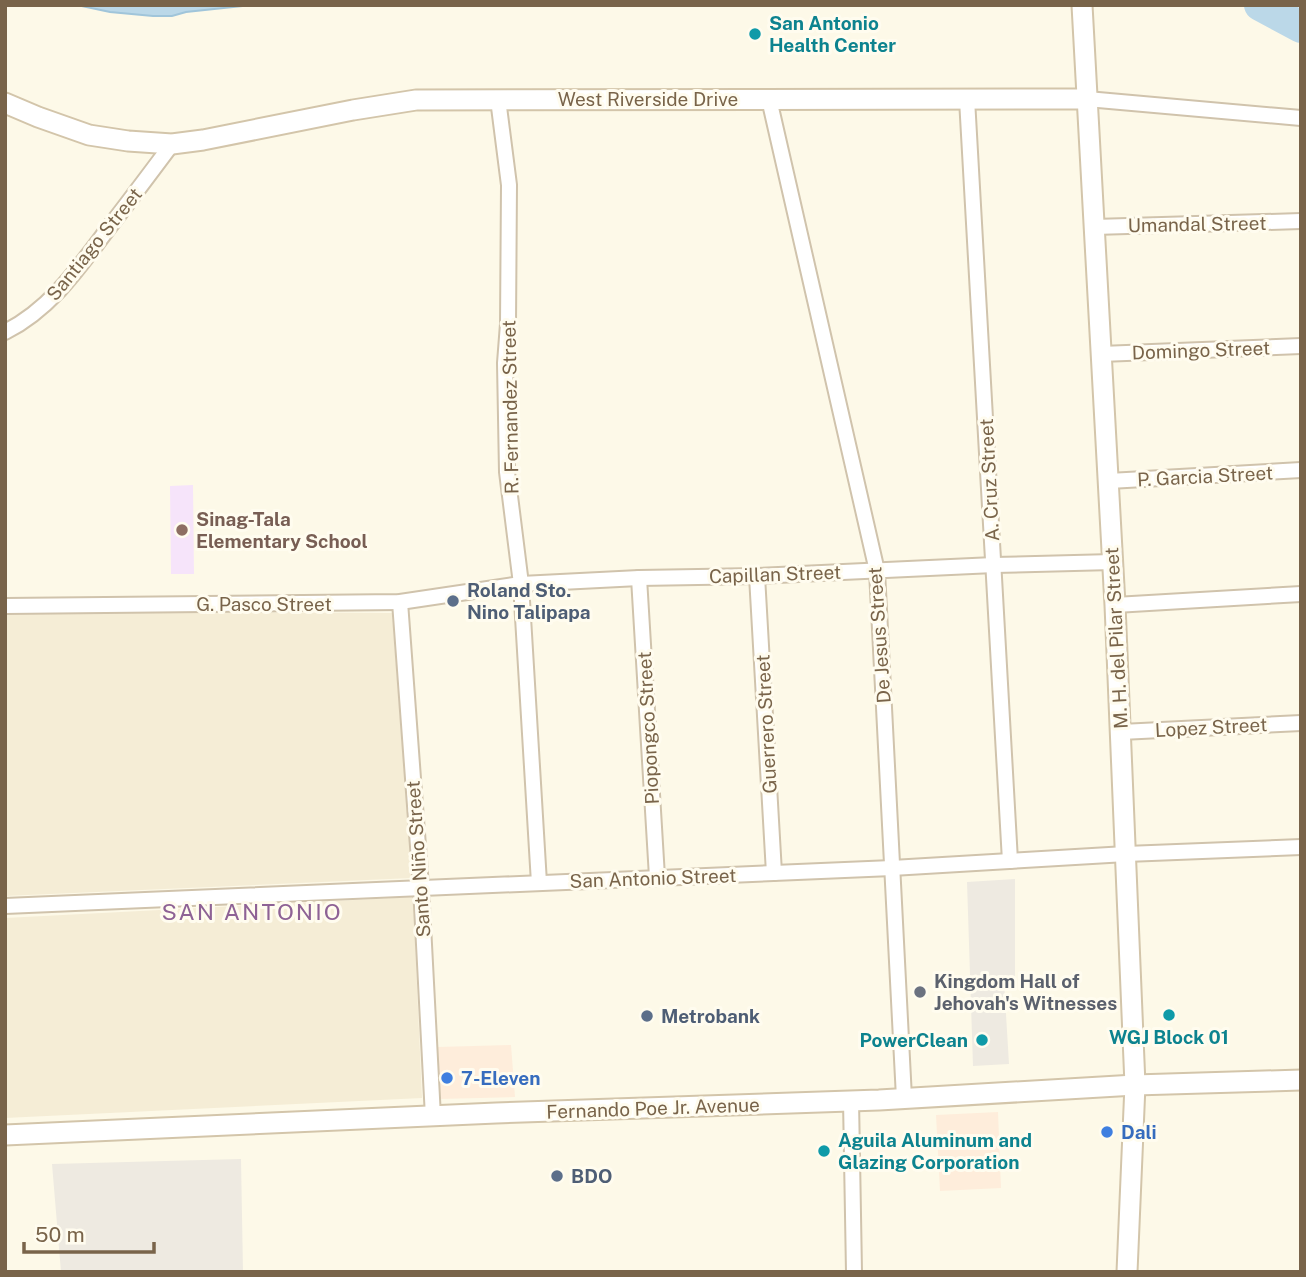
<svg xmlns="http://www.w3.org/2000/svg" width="1306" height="1277" viewBox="0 0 1306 1277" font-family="'Public Sans',sans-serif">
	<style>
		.residential { fill: #f5edd6 }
		.commercial { fill: #feeddb }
		.industrial { fill: #eeeae1 }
		.education { fill: #f6e4fa }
		.water { fill: #bbd8e8; stroke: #a0c5da; stroke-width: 2 }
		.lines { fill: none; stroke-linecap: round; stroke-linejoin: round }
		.river { stroke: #bbd8e8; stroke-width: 32 }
		.street-casing { stroke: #d0c3ac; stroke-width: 18 }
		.secondary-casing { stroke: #d3c5aa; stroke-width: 23 }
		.street { stroke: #fff; stroke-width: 14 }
		.secondary { stroke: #fff; stroke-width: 19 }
		.culture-dot { fill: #0f9aa8; stroke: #fffcef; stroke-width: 2.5 }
		.education-dot { fill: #8d6e63; stroke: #fffcef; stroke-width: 2.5 }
		.service-dot { fill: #5c6f8a; stroke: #fffcef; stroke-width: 2.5 }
		.worship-dot { fill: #6b7280; stroke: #fffcef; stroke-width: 2.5 }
		.shop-dot { fill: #3f7fe0; stroke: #fffcef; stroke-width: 2.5 }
		.labels { text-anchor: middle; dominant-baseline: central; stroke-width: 6; stroke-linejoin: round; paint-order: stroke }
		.culture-label { font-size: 19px; font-weight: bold; fill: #0d838f; stroke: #fffcef; text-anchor: start }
		.street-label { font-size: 19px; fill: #79644a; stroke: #fffcef }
		.education-label { font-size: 19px; font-weight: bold; fill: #785e54; stroke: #fffcef; text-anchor: start }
		.service-label { font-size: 19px; font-weight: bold; fill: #4e5e75; stroke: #fffcef; text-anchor: start }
		.worship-label { font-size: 19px; font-weight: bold; fill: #5b616d; stroke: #fffcef; text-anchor: start }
		.shop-label { font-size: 19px; font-weight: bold; fill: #366cbe; stroke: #fffcef; text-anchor: start }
		.quarter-label { font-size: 23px; letter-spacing: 2px; fill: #8e6295; stroke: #fffcef }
	</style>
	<rect width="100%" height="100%" fill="#fdf9e8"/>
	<g class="residential">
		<path d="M5 611 392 613 412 878 5 896Z"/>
		<path d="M413 897 422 1098 5 1118V918Z"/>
	</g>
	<g class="commercial">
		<path d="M511 1045 515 1097 439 1099 437 1047Z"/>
		<path d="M998 1112 1001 1188 940 1191 936 1115Z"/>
	</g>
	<g class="industrial">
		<path d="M1015 879V977L1004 981 1009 1064 973 1066 967 882Z"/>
		<path d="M241 1159 243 1272H61L52 1164Z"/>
	</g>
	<path class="education" d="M193 485 194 574H171L170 486Z"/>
	<path class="water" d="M77 5H252L186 12 172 16H153L110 12Z"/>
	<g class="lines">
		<path class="river" d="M1260 5 1301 27"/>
		<defs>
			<g id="street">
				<path d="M498 99 509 185 508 324 505 363 507 472 521 584 539 883"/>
				<path d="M769 99 877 571 904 1098"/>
				<path d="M967 99 1010 861"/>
				<path d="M1087 99 1301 118"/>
				<path d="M1094 227 1301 221"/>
				<path d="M5 332C51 309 80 266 110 226 131 199 151 172 172 144"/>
				<path d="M1101 354 1301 346"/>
				<path d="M1109 481 1301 470"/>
				<path d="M757 576 774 873"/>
				<path d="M639 578 657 877"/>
				<path d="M400 602 421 887 433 1117"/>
				<path d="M1115 605 1301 594"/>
				<path d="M5 606 400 602 521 584 639 578 757 576 994 565 1113 562"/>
				<path d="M1121 732 1301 723"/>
				<path d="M5 906 892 868 1126 854 1301 847"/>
				<path d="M851 1100 854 1272"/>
			</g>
			<g id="secondary">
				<path d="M1082 5 1115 605 1135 1085 1127 1272"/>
				<path d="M5 103 38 117 89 135 128 141 172 144 203 140 353 110 416 100 1087 99"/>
				<path d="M5 1135 496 1113 879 1100 1135 1085 1301 1080"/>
			</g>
		</defs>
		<use href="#street" class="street-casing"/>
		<use href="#secondary" class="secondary-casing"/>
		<use href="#street" class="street"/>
		<use href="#secondary" class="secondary"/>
	</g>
	<g class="culture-dot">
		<circle cx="755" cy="34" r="7"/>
		<circle cx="1169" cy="1015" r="7"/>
		<circle cx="982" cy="1040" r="7"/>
		<circle cx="824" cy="1151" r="7"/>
	</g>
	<circle class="education-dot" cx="182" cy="530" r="7"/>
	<g class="service-dot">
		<circle cx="453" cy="601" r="7"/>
		<circle cx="647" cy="1016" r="7"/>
		<circle cx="557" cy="1176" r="7"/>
	</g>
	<circle class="worship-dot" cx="920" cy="992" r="7"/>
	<g class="shop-dot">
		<circle cx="447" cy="1078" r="7"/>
		<circle cx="1107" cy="1132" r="7"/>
	</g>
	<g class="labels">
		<g class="culture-label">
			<text x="769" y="23">San Antonio<tspan x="769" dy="22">Health Center</tspan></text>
			<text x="1169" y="1037" text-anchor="middle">WGJ Block 01</text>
			<text x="968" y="1040" text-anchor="end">PowerClean</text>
			<text x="838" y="1140">Aguila Aluminum and<tspan x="838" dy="22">Glazing Corporation</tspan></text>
		</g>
		<g class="street-label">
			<text x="648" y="99">West Riverside Drive</text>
			<text transform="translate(1197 224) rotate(-1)">Umandal Street</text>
			<text transform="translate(94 244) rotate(-51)">Santiago Street</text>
			<text transform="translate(1201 350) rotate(-2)">Domingo Street</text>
			<text transform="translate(510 407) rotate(-91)">R. Fernandez Street</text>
			<text transform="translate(1205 476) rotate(-3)">P. Garcia Street</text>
			<text transform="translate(989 480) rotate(-93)">A. Cruz Street</text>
			<text transform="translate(775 574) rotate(-2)">Capillan Street</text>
			<text x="264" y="604">G. Pasco Street</text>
			<text transform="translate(879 635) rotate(-94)">De Jesus Street</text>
			<text transform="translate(1116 638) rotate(-93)">M. H. del Pilar Street</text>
			<text transform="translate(766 724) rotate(-93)">Guerrero Street</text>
			<text transform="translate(1211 727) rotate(-3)">Lopez Street</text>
			<text transform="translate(648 728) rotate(-93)">Piopongco Street</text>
			<text transform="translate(418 859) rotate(-94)">Santo Niño Street</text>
			<text transform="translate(653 878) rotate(-2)">San Antonio Street</text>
			<text transform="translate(653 1108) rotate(-2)">Fernando Poe Jr. Avenue</text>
		</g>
		<g class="education-label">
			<text x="196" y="519">Sinag-Tala<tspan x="196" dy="22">Elementary School</tspan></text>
		</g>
		<g class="service-label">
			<text x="467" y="590">Roland Sto.<tspan x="467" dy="22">Nino Talipapa</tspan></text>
			<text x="661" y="1016">Metrobank</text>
			<text x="571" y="1176">BDO</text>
		</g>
		<g class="worship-label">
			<text x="934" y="981">Kingdom Hall of<tspan x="934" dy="22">Jehovah's Witnesses</tspan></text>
		</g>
		<g class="shop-label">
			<text x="461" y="1078">7-Eleven</text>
			<text x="1121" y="1132">Dali</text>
		</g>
		<g class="quarter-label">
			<text x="252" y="911">SAN ANTONIO</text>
		</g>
	</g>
	<rect width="1306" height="1277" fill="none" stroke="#79644a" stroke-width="14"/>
	<path d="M24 1242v10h130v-10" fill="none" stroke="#79644a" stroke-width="3.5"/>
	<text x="35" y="1242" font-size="21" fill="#79644a" stroke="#fffcef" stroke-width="5" paint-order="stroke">50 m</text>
</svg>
